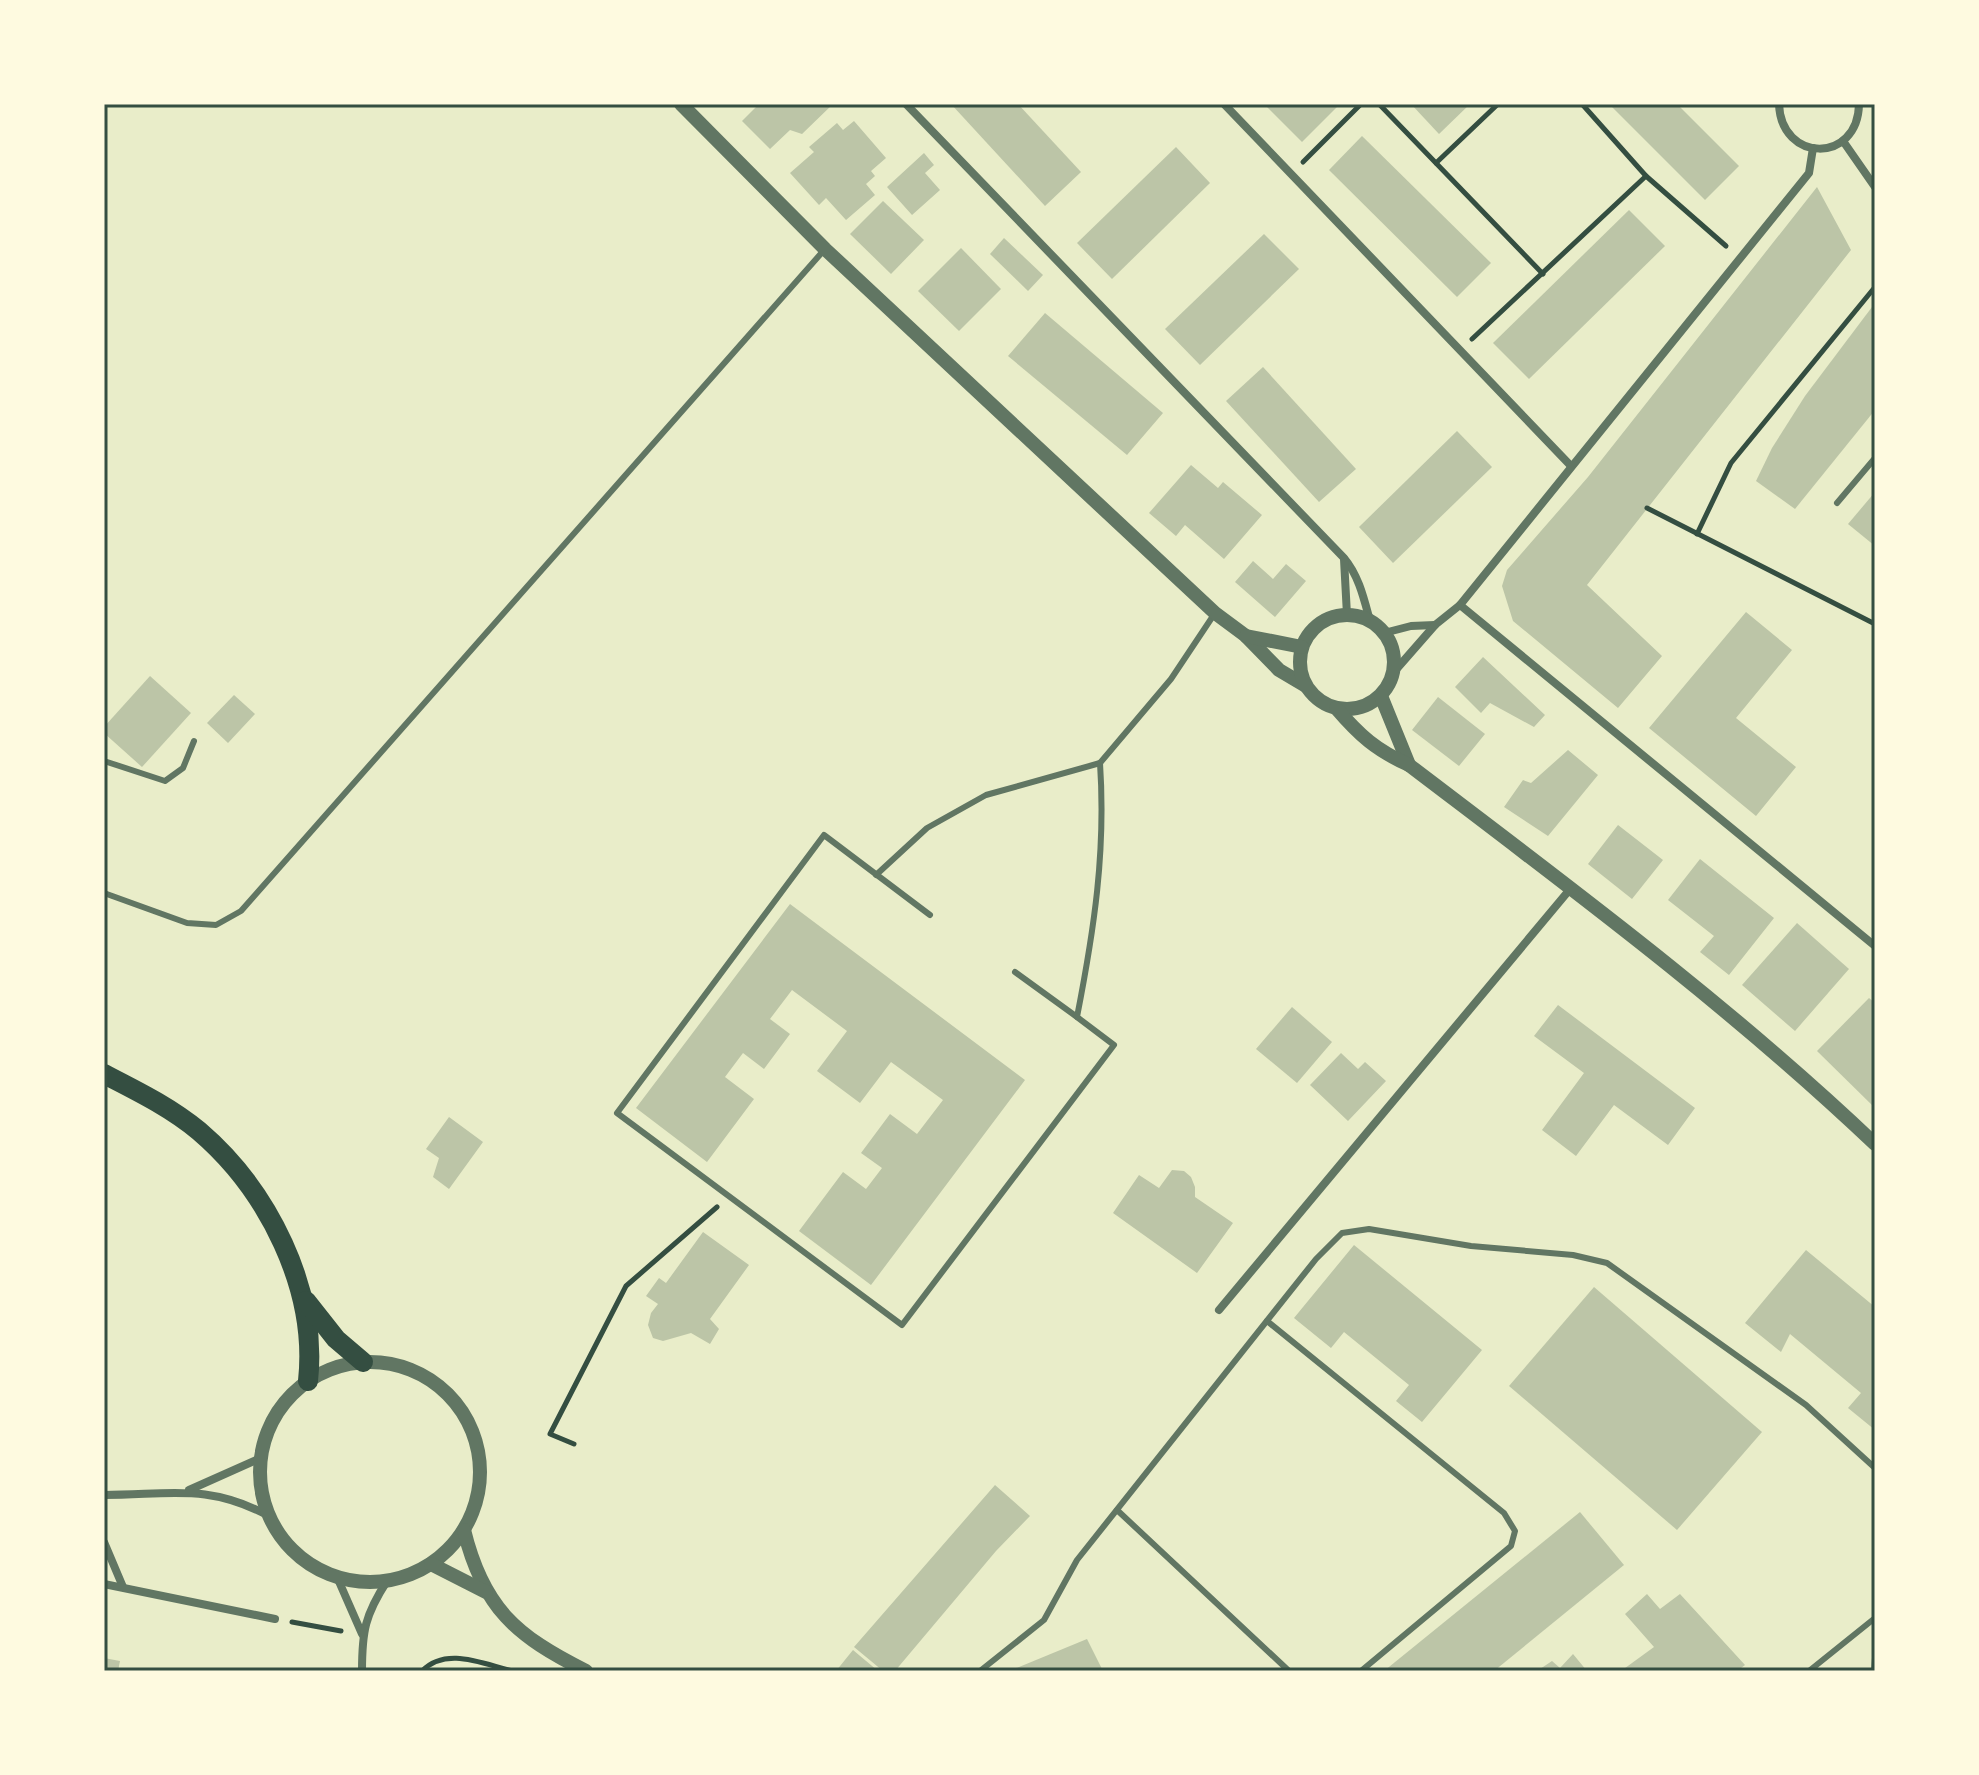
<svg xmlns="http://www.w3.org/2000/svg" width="1979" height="1775" viewBox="0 0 1979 1775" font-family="'DejaVu Sans',sans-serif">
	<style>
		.building { fill: #bcc5a7 }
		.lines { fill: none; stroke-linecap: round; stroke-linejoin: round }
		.path { stroke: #344e41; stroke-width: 5 }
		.service { stroke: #617663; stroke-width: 6 }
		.minor { stroke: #617663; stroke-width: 8 }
		.tertiary { stroke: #617663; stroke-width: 14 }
		.primary { stroke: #344e41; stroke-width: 20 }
		.neatline { fill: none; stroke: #344e41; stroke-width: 3 }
	</style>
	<rect width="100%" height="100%" fill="#e9edc9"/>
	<g class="building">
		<path d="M759 104H833L802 134 790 130 770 149 742 121Z"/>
		<path d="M951 104H1018L1081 172 1045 206Z"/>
		<path d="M1264 104H1340L1302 142Z"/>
		<path d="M1411 104H1470L1439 134Z"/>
		<path d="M1609 104H1677L1739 166 1705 200Z"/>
		<path d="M854 121 886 158 871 171 875 176 866 184 875 195 846 220 826 198 819 205 790 173 814 152 809 147 837 123 843 130Z"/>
		<path d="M1362 136 1491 263 1457 297 1329 170Z"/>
		<path d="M1176 147 1210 183 1112 279 1077 243Z"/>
		<path d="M924 153 934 165 925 173 940 190 912 215 887 187Z"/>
		<path d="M1817 187 1851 250 1587 585 1662 656 1618 708 1513 621 1502 586 1507 570 1588 477Z"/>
		<path d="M883 201 924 240 891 274 850 234Z"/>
		<path d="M1629 210 1665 246 1529 379 1493 343Z"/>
		<path d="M1264 234 1299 269 1200 365 1165 329Z"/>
		<path d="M1004 238 1043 275 1028 291 990 254Z"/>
		<path d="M961 248 1001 289 959 331 918 291Z"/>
		<path d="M1875 303V410L1795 509 1756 481 1772 448 1805 396Z"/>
		<path d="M1045 313 1163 413 1127 455 1008 356Z"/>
		<path d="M1263 367 1356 469 1319 502 1226 401Z"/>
		<path d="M1457 431 1492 467 1393 563 1359 527Z"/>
		<path d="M1191 465 1218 488 1223 482 1262 515 1224 559 1185 525 1176 536 1149 513Z"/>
		<path d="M1875 492V546L1848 524Z"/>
		<path d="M1253 561 1273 579 1286 564 1306 581 1275 617 1235 582Z"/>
		<path d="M1746 612 1792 650 1736 718 1796 767 1756 816 1649 728Z"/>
		<path d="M1483 657 1545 715 1534 727 1490 703 1481 713 1455 687Z"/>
		<path d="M150 676 191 713 142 767 104 733V727Z"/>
		<path d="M234 695 255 714 228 743 207 723Z"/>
		<path d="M1438 697 1485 734 1459 766 1412 730Z"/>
		<path d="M1568 750 1598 775 1548 836 1504 807 1523 780 1531 783Z"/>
		<path d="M1618 825 1663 860 1632 899 1588 864Z"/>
		<path d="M1700 859 1774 918 1729 975 1700 952 1714 936 1668 900Z"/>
		<path d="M790 904 1025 1080 871 1285 799 1231 843 1172 866 1189 882 1168 861 1153 890 1114 917 1134 943 1100 891 1062 860 1103 817 1071 847 1031 792 990 770 1019 790 1034 764 1069 743 1053 725 1077 754 1099 707 1162 636 1108Z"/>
		<path d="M1797 923 1849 969 1795 1031 1742 985Z"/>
		<path d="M1869 998 1875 1003V1108L1817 1051Z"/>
		<path d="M1558 1005 1695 1108 1668 1145 1614 1105 1576 1156 1542 1130 1584 1073 1534 1036Z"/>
		<path d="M1292 1007 1332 1042 1297 1083 1256 1049Z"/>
		<path d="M1341 1053 1358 1069 1365 1062 1386 1081 1348 1121 1310 1085Z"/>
		<path d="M449 1117 483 1142 449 1189 433 1177 439 1158 426 1149Z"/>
		<path d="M1172 1170 1184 1171 1191 1177 1195 1187V1197L1233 1223 1197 1273 1113 1213 1139 1175 1159 1188Z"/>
		<path d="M703 1232 749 1265 710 1319 719 1329 710 1344 691 1333 663 1341 653 1338 648 1325 651 1313 658 1304 646 1296 659 1278 666 1283Z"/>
		<path d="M1354 1245 1482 1350 1422 1422 1396 1401 1409 1385 1344 1332 1331 1348 1294 1318Z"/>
		<path d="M1806 1250 1875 1307V1430L1848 1408 1861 1393 1790 1334 1781 1352 1745 1323Z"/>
		<path d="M1594 1287 1762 1432 1677 1530 1509 1386Z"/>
		<path d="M995 1485 1030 1516 996 1551 895 1671H883L854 1647Z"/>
		<path d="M1580 1512 1624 1565 1494 1671H1384Z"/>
		<path d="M1647 1594 1660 1609 1680 1594 1745 1665 1737 1671H1621L1654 1647 1625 1614Z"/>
		<path d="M1087 1639 1103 1671H1009Z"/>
		<path d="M853 1650 878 1671H836Z"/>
		<path d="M1573 1654 1587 1671H1537L1552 1661 1560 1668Z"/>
		<path d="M104 1658 120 1661 118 1671H104Z"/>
	</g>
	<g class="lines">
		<g class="path">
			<path d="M1379 104 1543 274"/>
			<path d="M1582 104 1646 176 1726 246"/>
			<path d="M1303 162 1361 104"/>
			<path d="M1436 163 1498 104"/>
			<path d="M1472 339 1646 176"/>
			<path d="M1647 508 1875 624"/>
			<path d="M1697 534 1731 463 1875 287"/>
			<path d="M574 1444 550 1434 626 1286 717 1207"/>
			<path d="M292 1622 341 1631"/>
			<path d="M422 1671C446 1646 483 1664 513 1671"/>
		</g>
		<g class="service">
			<path d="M1837 503 1875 458"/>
			<path d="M104 761 165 781 183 768 194 741"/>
			<path d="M876 875 927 828 986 795 1100 763 1171 679 1215 613"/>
			<path d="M104 893 187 923 216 925 241 911 825 249"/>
			<path d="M930 915 824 835 617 1113 902 1325 1114 1045 1077 1017C1094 930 1106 852 1100 763"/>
			<path d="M1015 972 1077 1017"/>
			<path d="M1267 1321 1504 1513 1515 1531 1511 1546 1361 1671"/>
			<path d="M1117 1510 1289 1671"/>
			<path d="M980 1671 1044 1620 1077 1560 1316 1259 1342 1233 1369 1229 1471 1246 1573 1255 1607 1263 1806 1405 1875 1468"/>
			<path d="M1809 1671 1875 1618"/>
			<path d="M1874 1671 1875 1658"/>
		</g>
		<g class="minor">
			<path d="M906 104 1344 558C1359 576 1364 599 1370 621"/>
			<path d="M1224 104 1571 466"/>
			<path d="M1779 104C1781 163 1858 164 1859 104"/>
			<path d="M1843 141 1875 187"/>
			<path d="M1344 559 1347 615"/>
			<path d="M1460 605 1875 946"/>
			<path d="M1384 633 1411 626 1435 625"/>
			<path d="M1393 673 1435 625 1460 605 1809 173 1813 148"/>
			<path d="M1219 1310 1571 888"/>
			<path d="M189 1490 261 1458"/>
			<path d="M104 1495C170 1495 207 1483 269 1516"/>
			<path d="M104 1542 123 1587"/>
			<path d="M337 1577 362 1634"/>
			<path d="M104 1584 275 1619"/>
			<path d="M362 1671C362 1631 365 1615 387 1581"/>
		</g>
		<g class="tertiary">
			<path d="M681 104 825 249 1215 613 1246 636 1279 670 1306 686"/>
			<circle cx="1347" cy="662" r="47"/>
			<path d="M1246 636 1302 647"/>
			<path d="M1381 696 1409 765"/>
			<path d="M1336 708C1360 736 1376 750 1409 765 1568 886 1730 1006 1875 1144"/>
			<circle cx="370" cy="1472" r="110"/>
			<path d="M464 1530C483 1608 516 1636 586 1671"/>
			<path d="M431 1564 486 1592"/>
		</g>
		<g class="primary">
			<path d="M104 1074C137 1091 170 1107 199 1131 268 1190 318 1289 308 1381"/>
			<path d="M306 1301 336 1339 363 1362"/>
		</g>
	</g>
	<rect width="1979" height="1775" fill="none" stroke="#fefae0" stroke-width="212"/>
	<rect x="106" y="106" width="1767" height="1563" class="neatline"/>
</svg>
